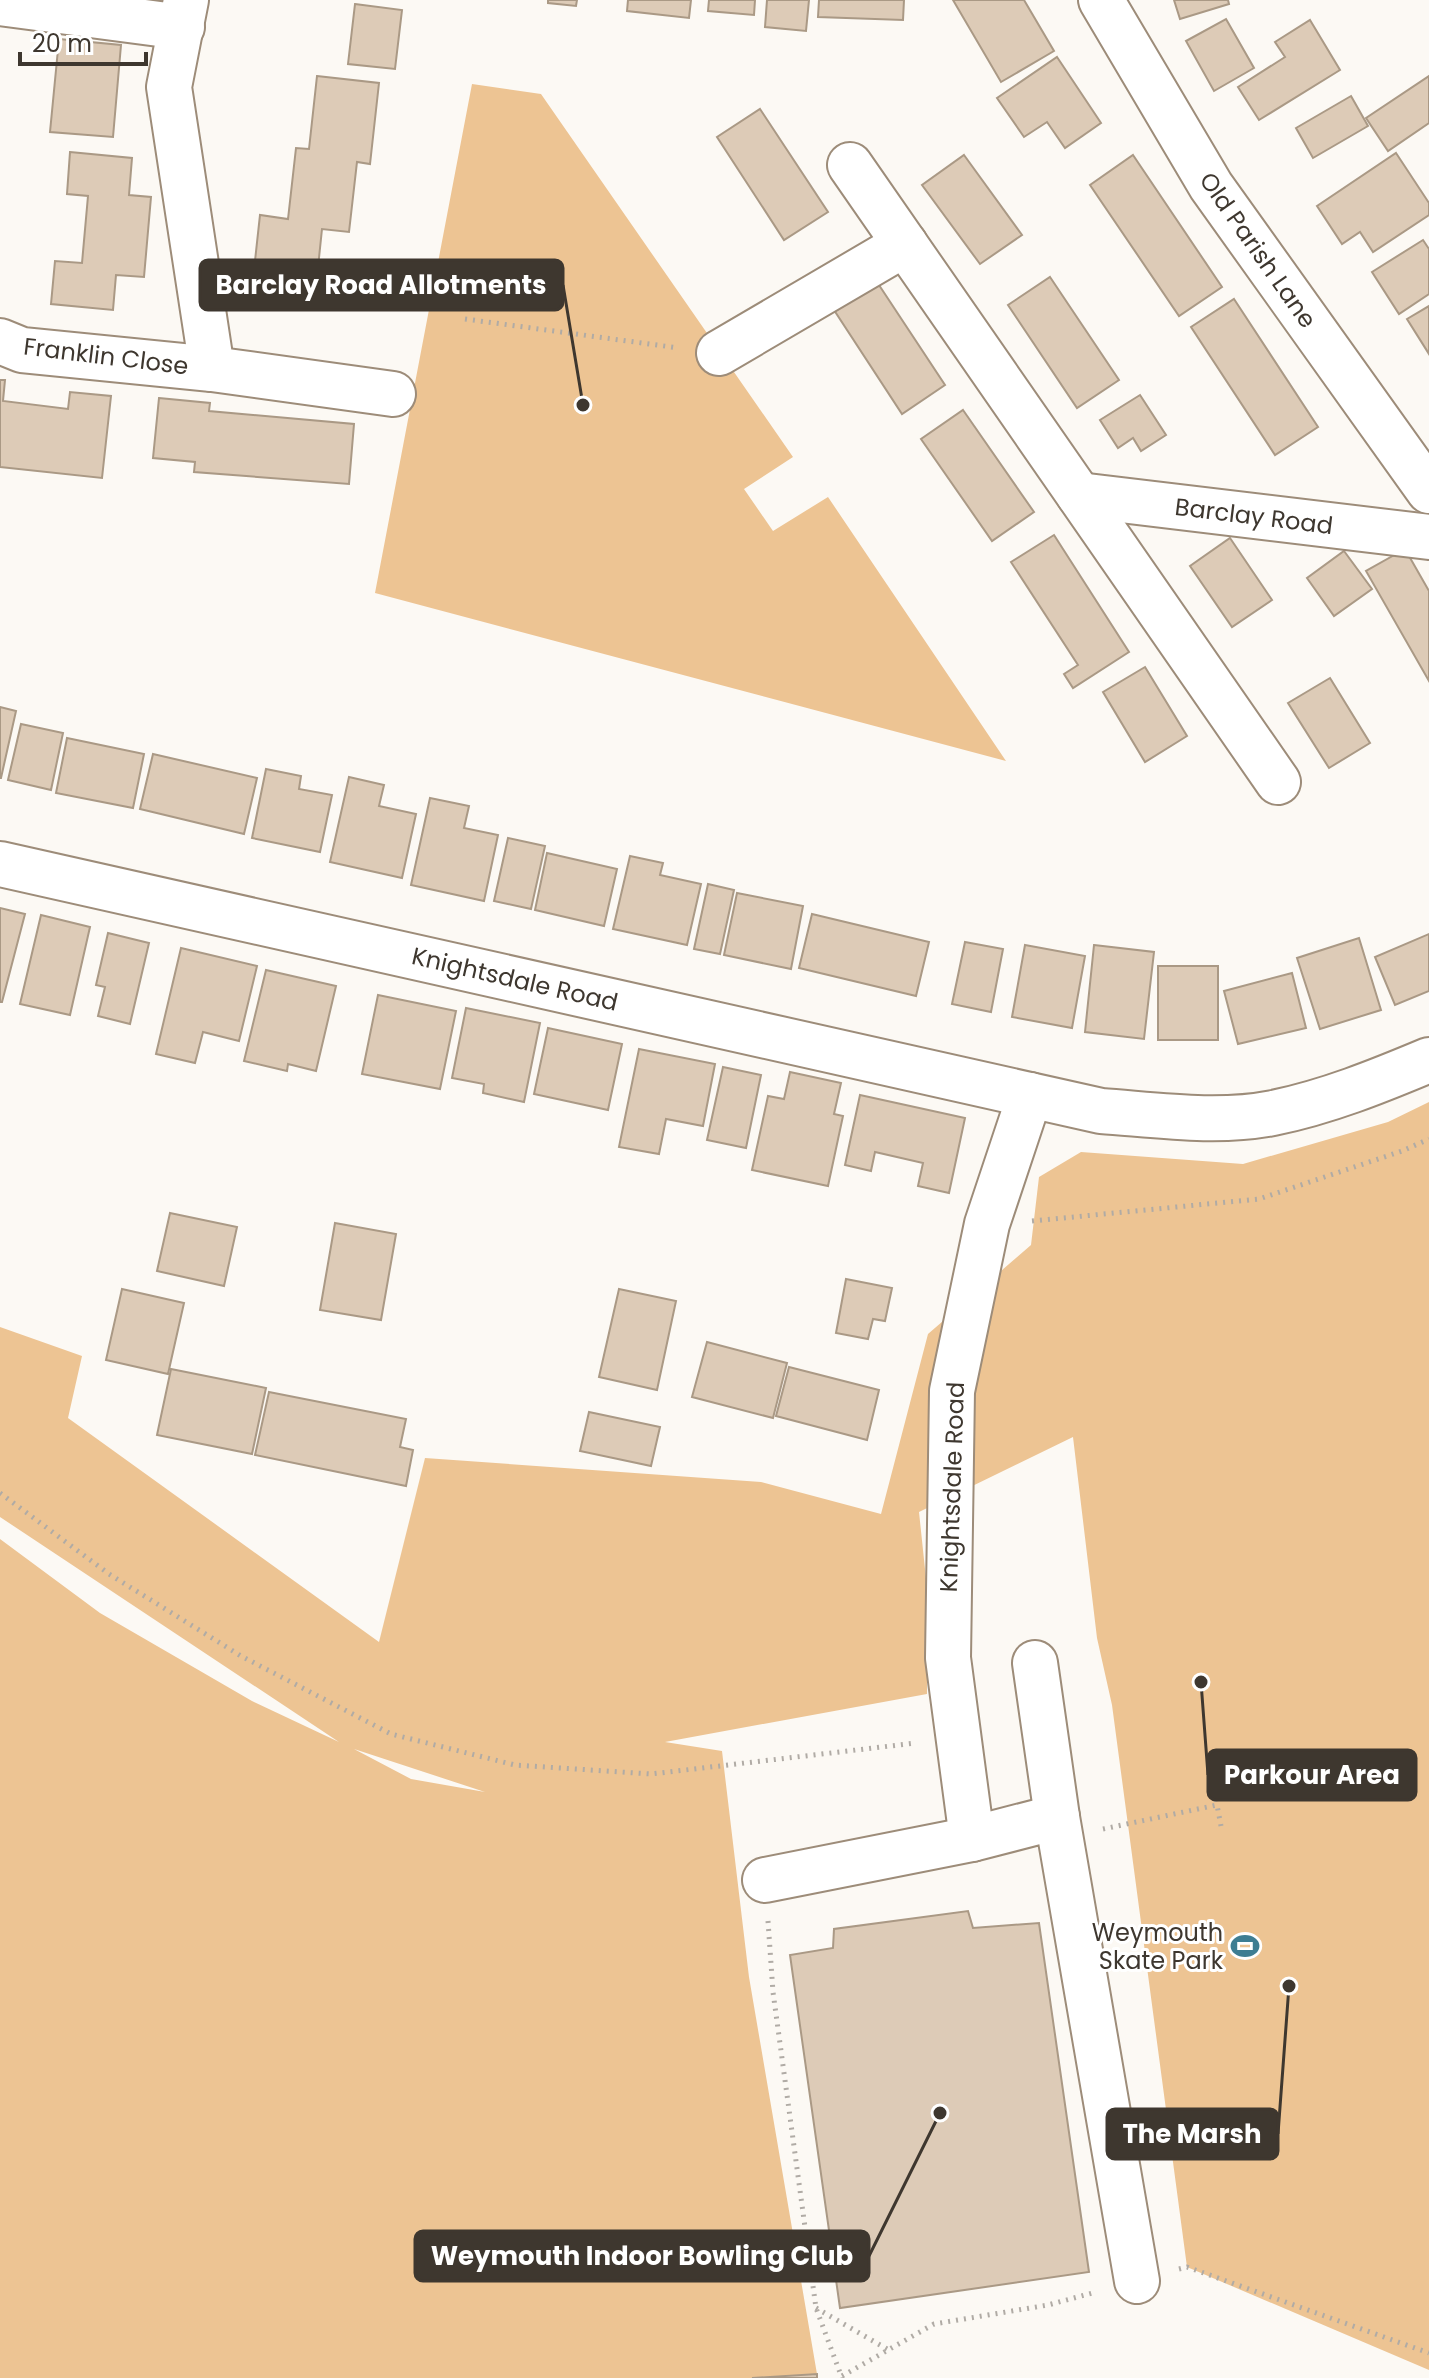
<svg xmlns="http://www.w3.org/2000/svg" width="1429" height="2378" viewBox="0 0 1429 2378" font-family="Poppins,sans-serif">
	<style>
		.green { fill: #edc493; fill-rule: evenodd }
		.building { fill: #ddcbb7; stroke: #aa9985; stroke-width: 2 }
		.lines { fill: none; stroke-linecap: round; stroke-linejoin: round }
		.minor-casing { stroke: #9d8c79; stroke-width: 48 }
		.path { stroke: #b0aba5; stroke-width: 5; stroke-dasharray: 2 6; stroke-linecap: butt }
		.minor { stroke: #fff; stroke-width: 44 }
		.labels { text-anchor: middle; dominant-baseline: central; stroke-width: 6; stroke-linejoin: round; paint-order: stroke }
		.street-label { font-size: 24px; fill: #3e372f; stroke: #fff }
		.poi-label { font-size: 24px; fill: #3e372f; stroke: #fff; text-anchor: end }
		.leader { fill: none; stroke: #3e372f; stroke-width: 3 }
		.callout-dot { fill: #3e372f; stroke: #fff; stroke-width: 3 }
		.callout { fill: #3e372f; stroke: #3e372f; stroke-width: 3 }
		.callout-label { font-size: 26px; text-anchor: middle; font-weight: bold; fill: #fff }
	</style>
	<rect width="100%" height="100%" fill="#fcf9f4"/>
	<g class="green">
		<path d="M472 84 541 94 793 457 744 489 773 531 828 497 1006 761 375 593Z"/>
		<path d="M1429 1102V2370L1187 2267 1112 1705 1097 1638 1073 1437 919 1512 927 1588V1694L665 1742 722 1751 749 1977 817 2374 752 2378H0V1539L100 1613 252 1701 339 1742 0 1517V1327L82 1356 68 1418 379 1642 425 1458 761 1482 881 1514 928 1334 1031 1245 1039 1177 1081 1152 1243 1164 1388 1122ZM354 1749 485 1792 411 1779Z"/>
	</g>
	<g class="building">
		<path d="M548 0H577L576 6 548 3Z"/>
		<path d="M628 0H691L689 18 627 11Z"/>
		<path d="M709 0H755L754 15 708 11Z"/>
		<path d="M767 0H809L806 31 765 27Z"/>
		<path d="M819 0H904L903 20 818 17Z"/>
		<path d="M953 0H1024L1054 51 1001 82Z"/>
		<path d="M1174 0H1228L1229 4 1180 19Z"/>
		<path d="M355 4 402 10 395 69 348 64Z"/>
		<path d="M1226 19 1254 68 1214 91 1186 41Z"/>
		<path d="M1310 20 1340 70 1259 120 1238 87 1285 57 1275 42Z"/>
		<path d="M59 39 121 45 113 137 50 132Z"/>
		<path d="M1057 57 1101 123 1065 148 1047 122 1024 137 997 98Z"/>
		<path d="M317 76 379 83 370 164 357 162 349 232 322 229 317 277 254 270 260 215 288 219 296 148 309 149Z"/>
		<path d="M1429 76V123L1388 151 1366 118Z"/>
		<path d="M1351 96 1368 126 1313 158 1296 128Z"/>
		<path d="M760 109 828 212 784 240 717 137Z"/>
		<path d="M70 152 132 158 129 195 151 197 144 277 116 275 113 310 51 304 55 261 82 263 88 196 67 194Z"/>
		<path d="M1396 153 1429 203V215L1373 252 1360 232 1342 244 1317 206Z"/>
		<path d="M964 155 1022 235 980 264 922 185Z"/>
		<path d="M1133 155 1222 287 1179 316 1090 185Z"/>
		<path d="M1423 240 1429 249V294L1399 314 1372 272Z"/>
		<path d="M1050 277 1119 380 1077 408 1008 305Z"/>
		<path d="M877 282 945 385 902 414 834 310Z"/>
		<path d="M1234 299 1318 427 1275 455 1191 327Z"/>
		<path d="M1429 306V354L1407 319Z"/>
		<path d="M0 380H5L3 401 68 409 70 392 111 396 102 478 0 467Z"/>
		<path d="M1140 395 1166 435 1141 451 1133 438 1118 448 1100 420Z"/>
		<path d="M159 398 210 403 209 411 354 424 349 484 194 472 195 462 153 458Z"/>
		<path d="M963 410 1034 512 992 541 921 439Z"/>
		<path d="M1054 535 1129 652 1073 688 1064 674 1078 665 1011 562Z"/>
		<path d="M1230 538 1272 600 1232 627 1190 566Z"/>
		<path d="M1405 549 1429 591V681L1366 571Z"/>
		<path d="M1344 551 1372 589 1334 616 1307 578Z"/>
		<path d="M1145 667 1187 736 1145 762 1103 692Z"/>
		<path d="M1330 678 1370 743 1329 768 1288 703Z"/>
		<path d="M0 707 16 711 1 778H0Z"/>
		<path d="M21 724 63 733 51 790 8 780Z"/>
		<path d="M67 738 144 754 133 808 56 793Z"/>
		<path d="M153 754 257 778 244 834 140 809Z"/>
		<path d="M266 769 301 776 299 789 332 795 320 852 252 838Z"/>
		<path d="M349 777 384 785 379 806 416 814 402 878 330 862Z"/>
		<path d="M430 798 469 806 464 828 498 835 484 901 411 885Z"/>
		<path d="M508 838 545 846 531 909 494 901Z"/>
		<path d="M547 853 617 869 604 926 535 910Z"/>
		<path d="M630 856 663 863 660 875 701 884 687 945 613 929Z"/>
		<path d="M708 884 734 890 720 954 694 949Z"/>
		<path d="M737 893 803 906 791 969 724 955Z"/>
		<path d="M0 908 25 914 2 1002H0Z"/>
		<path d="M812 914 929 942 916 996 799 968Z"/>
		<path d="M41 915 90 927 70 1015 20 1004Z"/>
		<path d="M108 933 149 943 130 1024 98 1016 105 987 96 985Z"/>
		<path d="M1429 934V991L1395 1005 1375 957Z"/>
		<path d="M1359 938 1381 1010 1320 1029 1297 958Z"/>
		<path d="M965 942 1003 949 991 1012 952 1004Z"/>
		<path d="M1025 945 1085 956 1072 1028 1012 1017Z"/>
		<path d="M1094 945 1154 952 1144 1039 1085 1032Z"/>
		<path d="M181 948 257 966 239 1041 203 1032 195 1063 156 1054Z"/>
		<rect x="1158" y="966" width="60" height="74"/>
		<path d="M266 970 336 986 316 1071 288 1064 287 1071 244 1061Z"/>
		<path d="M1292 973 1306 1028 1238 1044 1224 991Z"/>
		<path d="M378 995 456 1011 440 1089 362 1074Z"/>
		<path d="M466 1008 540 1023 524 1102 483 1093 484 1084 452 1078Z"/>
		<path d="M548 1028 622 1044 608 1110 534 1094Z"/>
		<path d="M639 1049 715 1064 703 1126 666 1119 659 1154 619 1147Z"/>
		<path d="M723 1067 761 1075 746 1148 707 1140Z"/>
		<path d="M790 1072 841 1083 834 1114 843 1116 828 1186 752 1170 768 1096 784 1099Z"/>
		<path d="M860 1095 965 1118 949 1193 918 1186 923 1163 875 1152 871 1171 845 1165Z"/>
		<path d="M170 1213 237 1227 224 1286 157 1271Z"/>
		<path d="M335 1223 396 1234 381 1320 320 1310Z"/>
		<path d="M846 1279 892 1288 885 1321 873 1319 868 1339 836 1333Z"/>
		<path d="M122 1289 184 1303 168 1374 106 1360Z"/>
		<path d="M619 1289 676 1301 657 1390 599 1377Z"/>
		<path d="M707 1342 787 1363 773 1418 692 1397Z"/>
		<path d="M789 1367 879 1390 867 1440 776 1416Z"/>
		<path d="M171 1369 266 1388 252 1454 157 1435Z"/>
		<path d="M269 1392 406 1419 400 1447 413 1450 406 1486 255 1455Z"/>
		<path d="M589 1412 660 1427 651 1466 580 1451Z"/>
		<path d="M968 1911 973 1928 1039 1923 1089 2272 840 2308 790 1955 833 1948 834 1929Z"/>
		<path d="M817 2374V2378H752Z"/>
	</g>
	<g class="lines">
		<defs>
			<g id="minor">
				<path d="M186 0 169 87 212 369 393 394"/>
				<path d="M1101 0 1211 186 1429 491"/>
				<path d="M0 3 182 27"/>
				<path d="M850 165 1278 782"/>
				<path d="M0 341 22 350 212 369"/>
				<path d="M719 353 905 244"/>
				<path d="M1079 495 1429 537"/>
				<path d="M0 864 1101 1111C1157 1115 1217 1124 1273 1113 1327 1102 1379 1081 1429 1060"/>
				<path d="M1035 1663 1057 1817"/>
				<path d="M972 1839 948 1658 952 1391 987 1224 1030 1095"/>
				<path d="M765 1880 972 1839 1057 1817 1137 2281"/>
			</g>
		</defs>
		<use href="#minor" class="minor-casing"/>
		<g class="path">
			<path d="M465 319 679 348"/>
			<path d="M1032 1221 1259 1199 1402 1151 1429 1139"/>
			<path d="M0 1493 109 1574 241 1656 391 1734 515 1765 651 1774 916 1743"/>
			<path d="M1211 1776 1217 1805"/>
			<path d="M1103 1829 1217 1805 1221 1826"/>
			<path d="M768 1921 773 1992 816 2308 842 2378"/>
			<path d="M1179 2269 1187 2267 1429 2353"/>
			<path d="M816 2308 887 2349"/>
			<path d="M842 2376 934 2324 1048 2305 1096 2292"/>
		</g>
		<use href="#minor" class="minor"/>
	</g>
	<defs>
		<symbol id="stadium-bare" viewBox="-9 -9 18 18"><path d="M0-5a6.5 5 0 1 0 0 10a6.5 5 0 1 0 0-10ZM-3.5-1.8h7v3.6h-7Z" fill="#3e7d92" stroke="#fff" stroke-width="2.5" paint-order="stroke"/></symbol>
	</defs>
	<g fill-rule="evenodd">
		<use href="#stadium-bare" x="1225" y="1926" width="40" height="40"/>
	</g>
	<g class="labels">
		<g class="street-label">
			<text transform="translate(1258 250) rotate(55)">Old Parish Lane</text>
			<text transform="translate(106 356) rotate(7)">Franklin Close</text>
			<text transform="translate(1254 516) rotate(7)">Barclay Road</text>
			<text transform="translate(515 979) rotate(13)">Knightsdale Road</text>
			<text transform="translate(952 1487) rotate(-88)">Knightsdale Road</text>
		</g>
		<g class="poi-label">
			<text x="1223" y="1932">Weymouth<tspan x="1223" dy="28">Skate Park</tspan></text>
		</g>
	</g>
	<path class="leader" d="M583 405L563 285M1201 1682L1208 1775M1289 1986L1278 2134M940 2113L869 2256"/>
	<g class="callout-dot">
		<circle cx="583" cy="405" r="8"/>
		<circle cx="1201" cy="1682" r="8"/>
		<circle cx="1289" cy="1986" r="8"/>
		<circle cx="940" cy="2113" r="8"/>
	</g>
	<g class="callout">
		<rect x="200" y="260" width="363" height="50" rx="8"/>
		<rect x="1208" y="1750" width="208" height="50" rx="8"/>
		<rect x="1107" y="2109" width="171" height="50" rx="8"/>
		<rect x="415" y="2231" width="454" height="50" rx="8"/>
	</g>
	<g class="callout-label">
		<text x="381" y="294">Barclay Road Allotments</text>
		<text x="1312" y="1784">Parkour Area</text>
		<text x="1192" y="2143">The Marsh</text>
		<text x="642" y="2265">Weymouth Indoor Bowling Club</text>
	</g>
	<path d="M20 52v12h126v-12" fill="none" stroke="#3e372f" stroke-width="4"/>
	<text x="32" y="52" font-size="24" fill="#3e372f" stroke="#ffffff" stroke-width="6" paint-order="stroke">20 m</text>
</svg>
